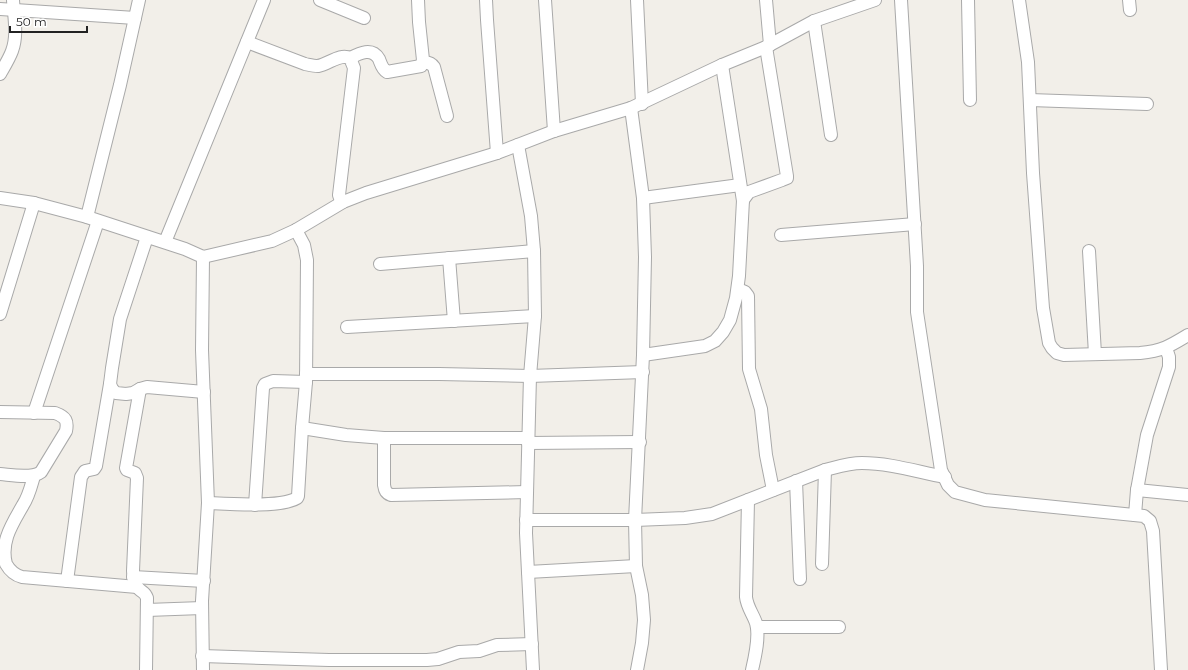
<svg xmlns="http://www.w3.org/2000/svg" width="1188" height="670" viewBox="0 0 1188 670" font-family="Montserrat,sans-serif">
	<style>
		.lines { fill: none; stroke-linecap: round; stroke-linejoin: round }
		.minor-casing { stroke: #a9a9a9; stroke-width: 14 }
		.minor { stroke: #fff; stroke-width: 12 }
	</style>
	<rect width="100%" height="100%" fill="#f2efe9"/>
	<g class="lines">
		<defs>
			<g id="minor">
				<path d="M320 0 364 18"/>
				<path d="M486 0 487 20 497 153"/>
				<path d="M545 0 554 131"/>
				<path d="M637 0 642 104"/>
				<path d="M766 0 770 45"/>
				<path d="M901 0 917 266V312L941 470 948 485 955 492 985 500 1144 516 1150 521 1153 531 1161 670"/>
				<path d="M968 0 970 100"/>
				<path d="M1019 0 1028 62 1033 173 1043 308 1049 343 1052 348 1057 353 1064 355 1140 353C1162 351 1170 346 1188 335"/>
				<path d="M1129 0 1130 10"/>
				<path d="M0 9 135 18"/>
				<path d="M814 21 831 135"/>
				<path d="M247 42 305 64C310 65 314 66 318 66 329 64 340 53 350 58L354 68 339 195 340 198 343 202"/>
				<path d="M350 58C360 53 372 47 379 59 381 64 382 69 387 72L421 66 423 60 419 22 418 0"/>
				<path d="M423 63C427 62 431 63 434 67L447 116"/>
				<path d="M722 65 743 201"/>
				<path d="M0 74C4 67 9 59 12 51 18 35 14 17 13 0"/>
				<path d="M1030 100 1147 104"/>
				<path d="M631 108 643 198 645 257 643 355 635 520 636 566 642 595 644 620 642 643 637 670"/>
				<path d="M518 145 531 216 534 251 535 316 530 376 526 533 533 670"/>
				<path d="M0 198 34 203 87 217 185 249 203 257 272 241 296 230 343 202 366 193 497 153 554 131 631 108 722 65 766 47 814 21 875 0"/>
				<path d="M643 198 740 185"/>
				<path d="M87 217 120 85 139 0"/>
				<path d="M781 235 915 224"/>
				<path d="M147 237 120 319 112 368 110 384 112 389 116 393 126 394 133 393 140 389 147 387 204 392"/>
				<path d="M165 242 264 0"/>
				<path d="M1089 251 1095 354"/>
				<path d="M449 258 454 321"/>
				<path d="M380 264 534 251"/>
				<path d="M738 289 745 292 748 296 749 369 761 409 766 455 773 490"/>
				<path d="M0 314 34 203"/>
				<path d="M347 327 535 316"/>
				<path d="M643 355 705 346 715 341 723 332 730 320 736 298 739 276 743 200 749 192 782 180 787 178V176L766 47"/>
				<path d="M306 374H439L530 376 643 372"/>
				<path d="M140 389 126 468 127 470 135 473 137 478 133 571C133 577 134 585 139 589 143 593 145 592 147 598L146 670"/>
				<path d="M0 412 55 413C66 417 68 421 66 431L41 472C32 479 12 475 0 474"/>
				<path d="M34 413 98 221"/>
				<path d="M302 428 346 435 384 438H528"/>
				<path d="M384 438V485C385 491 386 493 391 495L527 492"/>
				<path d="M528 443 640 442"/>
				<path d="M34 476C31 486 29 496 23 505 13 523 0 541 6 564 10 571 14 575 22 577L137 587"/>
				<path d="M796 481 800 579"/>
				<path d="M1137 490 1188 495"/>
				<path d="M748 500 746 597C747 607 753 614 756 623 760 636 755 657 752 670"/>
				<path d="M208 503C228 504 281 508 297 498L298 496 302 428 306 382 307 260 304 245 296 230"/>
				<path d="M255 505 263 388 265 384 273 381 306 382"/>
				<path d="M1135 515 1137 490 1147 435 1169 367V357L1166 348"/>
				<path d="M526 520H635L685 518 712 514 825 470C837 467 849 463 862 463 890 463 918 472 945 477"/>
				<path d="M822 564 825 470"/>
				<path d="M528 572 636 566"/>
				<path d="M133 577 204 581"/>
				<path d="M67 581 81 477 85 471 94 469 96 466 110 384"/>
				<path d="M147 610 202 608"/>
				<path d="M757 627H839"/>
				<path d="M202 656 329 660H427L438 659 459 652 479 651 497 645 532 644"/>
				<path d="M203 670 202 601 208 503 202 350 203 257"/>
			</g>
		</defs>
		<use href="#minor" class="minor-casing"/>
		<use href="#minor" class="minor"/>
	</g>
	<path d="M10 26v6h77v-6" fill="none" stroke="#222222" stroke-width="2"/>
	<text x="16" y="26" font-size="12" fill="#222222" stroke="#ffffff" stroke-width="3" paint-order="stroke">50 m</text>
</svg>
